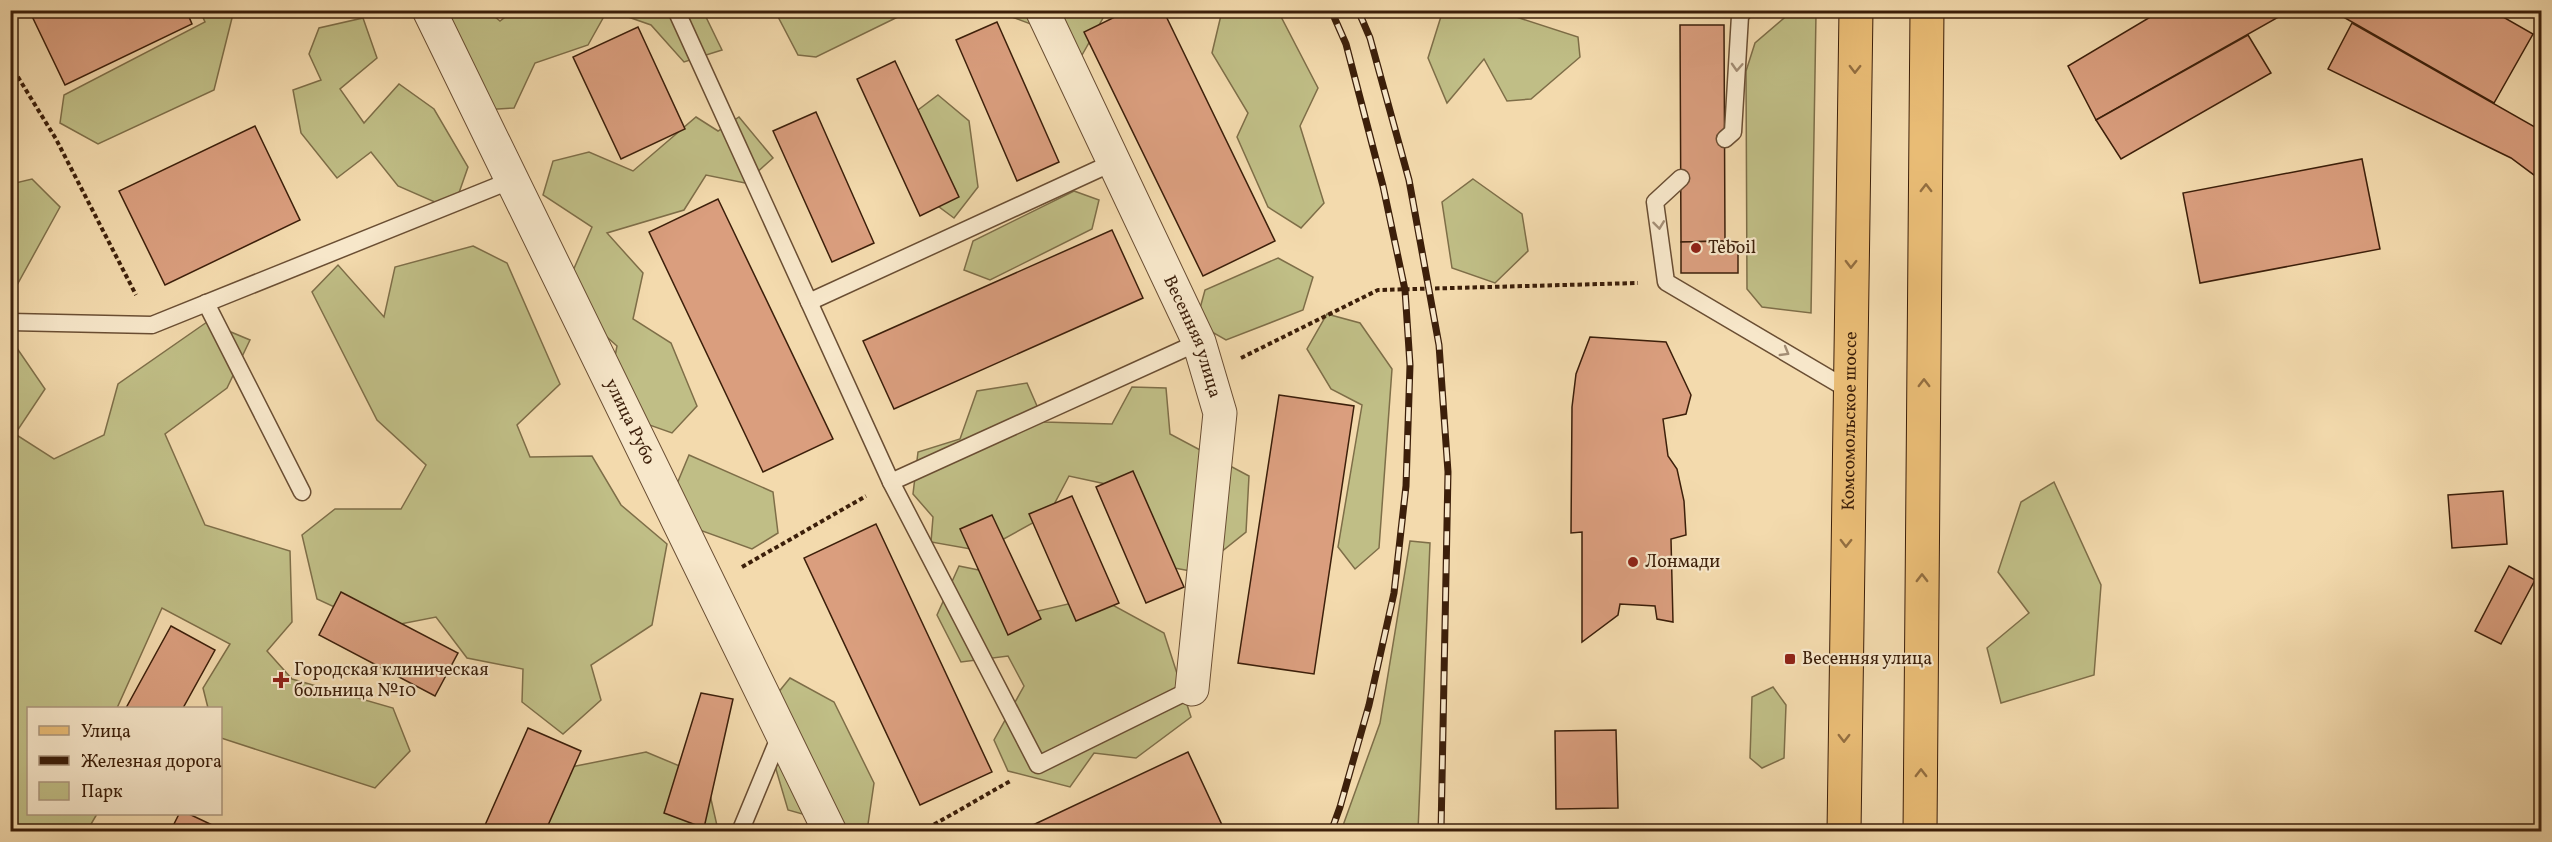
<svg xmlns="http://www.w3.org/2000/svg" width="2552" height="842" viewBox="0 0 2552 842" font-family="Vollkorn,serif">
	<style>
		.green { fill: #c0be86; stroke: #7e6e48; stroke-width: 1.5 }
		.building { fill: #da9e7e; stroke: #3c1f0a; stroke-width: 1.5 }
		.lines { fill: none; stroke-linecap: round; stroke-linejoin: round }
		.service-casing { stroke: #6a4e33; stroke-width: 19 }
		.minor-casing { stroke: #6a4e33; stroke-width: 35 }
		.primary-casing { stroke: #3c1f0a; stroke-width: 35 }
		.path { stroke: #3c1f0a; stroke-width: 4; stroke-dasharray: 4.5 3; stroke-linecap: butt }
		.service { stroke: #f7e7ca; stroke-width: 16 }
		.minor { stroke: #f7e7ca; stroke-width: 33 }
		.primary { stroke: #eabd76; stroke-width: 33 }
		.rail-casing { stroke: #3c1f0a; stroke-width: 7 }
		.rail { stroke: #f7e7ca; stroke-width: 4.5; stroke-dasharray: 14; stroke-linecap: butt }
		.oneway { stroke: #a38d74 }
		.oneway2 { stroke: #936e40 }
		.poi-dot { fill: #8f2418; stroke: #f7e7ca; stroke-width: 2 }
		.labels { text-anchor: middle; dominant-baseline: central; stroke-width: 4.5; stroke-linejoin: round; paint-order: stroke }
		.poi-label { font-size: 18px; fill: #3c1f0a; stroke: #f7e7ca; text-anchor: start }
		.street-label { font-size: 18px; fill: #3c1f0a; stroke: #f7e7ca }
	</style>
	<rect width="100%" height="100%" fill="#f3daad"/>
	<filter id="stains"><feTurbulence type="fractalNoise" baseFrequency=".00333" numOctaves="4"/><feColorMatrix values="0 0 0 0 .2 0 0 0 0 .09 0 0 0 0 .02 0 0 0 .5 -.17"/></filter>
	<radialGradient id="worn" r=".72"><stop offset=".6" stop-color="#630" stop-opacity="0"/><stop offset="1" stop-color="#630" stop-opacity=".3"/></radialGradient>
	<g class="green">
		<path d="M1443 10 1506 11 1507 14 1578 37 1580 57 1531 99 1507 101 1484 59 1447 103 1428 58Z"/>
		<path d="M1812 10 1816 14 1811 313 1762 307 1747 289 1746 71 1755 43 1790 13Z"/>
		<path d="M200 11H232L233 14 214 90 98 144 60 123 64 95 205 22Z"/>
		<path d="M427 11H488L500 21 513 11H607L588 45 535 63 514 108 481 110Z"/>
		<path d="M611 11H703L722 50 684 62 651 25Z"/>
		<path d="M775 11H910L816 57 798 55Z"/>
		<path d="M1007 11H1107L1082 55 1056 54 1039 27 1009 16Z"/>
		<path d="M1222 11H1278L1318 88 1300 126 1324 203 1301 228 1268 207 1237 137 1248 113 1212 53Z"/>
		<path d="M363 18 377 58 340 89 364 123 399 84 434 109 468 167 453 210 398 186 371 152 337 178 301 133 293 90 321 80 309 54 319 28Z"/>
		<path d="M938 95 969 121 978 187 954 218 919 192 910 116Z"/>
		<path d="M696 117 718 131 739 117 773 158 745 183 706 175 684 210 607 233 643 273 633 319 671 343 697 406 672 433 638 421 611 377 617 346 589 321 569 280 592 227 543 195 553 161 589 152 633 171Z"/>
		<path d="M32 179 60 207 11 296V184Z"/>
		<path d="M1473 179 1522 214 1528 251 1495 283 1452 268 1442 202Z"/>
		<path d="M1074 191 1099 200 1092 229 990 280 964 270 973 241Z"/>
		<path d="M473 246 507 263 560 384 517 425 530 457 592 456 621 505 667 544 652 625 591 665 601 700 563 734 522 702 523 669 467 658 436 617 380 628 317 599 302 535 335 509H401L426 465 377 420 312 292 338 265 384 317 395 267Z"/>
		<path d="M1278 258 1313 277 1303 310 1226 340 1196 323 1205 290Z"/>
		<path d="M1327 314 1360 323 1392 369 1379 548 1355 569 1338 547 1362 405 1331 389 1307 349Z"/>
		<path d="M207 322 250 340 227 388 165 434 205 525 290 551 292 622 267 651 292 679 393 708 410 751 375 788 221 738 220 708H208L203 688 230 644 162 608 117 708H28V814H97L87 831H11L10 338 45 389 15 434 54 459 104 435 118 384Z"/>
		<path d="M1027 383 1044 422 1112 424 1132 387 1166 388 1170 434 1249 476 1246 532 1196 572 1147 563 1115 486 1069 476 1049 514 982 551 931 542 933 517 913 494 918 452 960 439 977 391Z"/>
		<path d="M689 455 773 492 778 533 752 549 694 528 674 491Z"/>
		<path d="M2054 482 2101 585 2094 675 2001 703 1987 648 2029 613 1998 572 2021 502Z"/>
		<path d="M1410 541 1430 543 1418 831H1341L1380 723Z"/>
		<path d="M959 566 1013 577 1034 612 1098 597 1164 633 1191 717 1136 758 1094 753 1070 787 1008 771 994 740 1024 686 1008 656 961 662 937 615Z"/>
		<path d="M790 678 834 702 874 783 867 831H829L838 824 788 810 760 715Z"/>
		<path d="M1773 687 1786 705 1784 758 1762 768 1750 758 1752 697Z"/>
		<path d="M646 752 706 777 718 830 533 832 561 769Z"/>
	</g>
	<g class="building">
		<path d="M29 10H186L192 24 65 85Z"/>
		<path d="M1129 10H1163L1275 241 1203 276 1084 32Z"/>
		<path d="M2162 10H2291L2096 120 2068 66Z"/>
		<path d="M2331 10H2491L2533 34 2494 103Z"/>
		<path d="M997 22 1059 162 1017 181 956 40Z"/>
		<path d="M2352 23 2542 131V181L2511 158 2328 69Z"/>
		<path d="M1680 25H1724L1725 241 1681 242Z"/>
		<path d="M638 27 685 129 621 159 573 57Z"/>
		<path d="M2248 35 2271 73 2121 159 2096 120Z"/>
		<path d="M895 61 959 197 920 216 857 79Z"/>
		<path d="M816 112 874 243 832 262 773 131Z"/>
		<path d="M255 126 300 220 165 285 119 191Z"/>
		<path d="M2362 159 2380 249 2200 283 2183 193Z"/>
		<path d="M718 199 833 439 763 472 649 232Z"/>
		<path d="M1112 230 1143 298 894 409 863 341Z"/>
		<path d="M1725 241 1738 242V273H1681V242Z"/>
		<path d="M1590 337 1666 342 1691 395 1686 414 1663 419 1668 456 1677 469 1684 501 1686 535 1671 539 1673 622 1657 619 1655 606 1620 604 1618 615 1582 642V532L1571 533 1572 407 1576 374Z"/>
		<path d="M1279 395 1354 406 1314 674 1238 663Z"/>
		<path d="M1133 471 1184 587 1146 603 1096 487Z"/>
		<path d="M2503 491 2507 544 2452 548 2448 495Z"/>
		<path d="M1072 496 1119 603 1076 621 1029 514Z"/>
		<path d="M992 515 1041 619 1008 635 960 529Z"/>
		<path d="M876 524 992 772 920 805 804 558Z"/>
		<path d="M2509 566 2535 580 2501 644 2475 631Z"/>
		<path d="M341 592 458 653 435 696 319 635Z"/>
		<path d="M171 626 215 650 183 708H126Z"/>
		<path d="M701 693 733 699 704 828 664 813Z"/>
		<path d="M528 728 581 751 545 832H482Z"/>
		<path d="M1616 730 1618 808 1556 809 1555 731Z"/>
		<path d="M1188 752 1222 825 1207 832H1018Z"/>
		<path d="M179 814H189L227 832H170Z"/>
	</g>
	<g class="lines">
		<defs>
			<g id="service">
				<path d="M676 10 891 482 1038 765 1192 689"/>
				<path d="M1725 139 1733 132 1740 16 1745 10"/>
				<path d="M1681 178 1655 202 1666 282 1849 390"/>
				<path d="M809 302 1114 162"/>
				<path d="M206 303 302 492"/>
				<path d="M10 322 152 325 512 180"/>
				<path d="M891 482 1199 342"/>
				<path d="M740 832 781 733"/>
			</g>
			<g id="minor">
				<path id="s1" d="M429 10 830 832"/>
				<path id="s2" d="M1042 10 1199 342 1220 413 1192 689"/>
			</g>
			<g id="primary">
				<path id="s3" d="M1844 832 1856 10"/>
				<path d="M1920 832 1927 10"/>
			</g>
		</defs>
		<use href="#service" class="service-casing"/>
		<use href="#minor" class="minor-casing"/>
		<use href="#primary" class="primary-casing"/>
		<g class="path">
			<path d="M10 64 56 139 136 295"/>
			<path d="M1241 358 1378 290 1638 283"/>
			<path d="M742 567 866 496"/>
			<path d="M921 832 1012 780"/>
		</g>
		<use href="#service" class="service"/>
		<use href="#minor" class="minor"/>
		<use href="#primary" class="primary"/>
		<defs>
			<g id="rail">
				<path d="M1358 10 1370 38 1409 180 1439 345 1448 472 1441 832"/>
				<path d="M1331 832 1340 807 1369 705 1394 593 1406 486 1410 365 1405 290 1383 186 1346 44 1331 10"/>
			</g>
		</defs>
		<use href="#rail" class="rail-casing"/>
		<use href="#rail" class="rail"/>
	</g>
	<defs><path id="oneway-chevron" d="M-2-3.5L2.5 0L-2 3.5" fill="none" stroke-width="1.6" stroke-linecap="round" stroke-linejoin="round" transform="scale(1.5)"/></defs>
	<g class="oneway">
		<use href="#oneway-chevron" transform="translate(1737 67) rotate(93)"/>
		<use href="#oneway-chevron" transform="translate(1659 225) rotate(83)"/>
		<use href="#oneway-chevron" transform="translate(1785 352) rotate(30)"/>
	</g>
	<g class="oneway2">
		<use href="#oneway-chevron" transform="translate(1855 69) rotate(91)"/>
		<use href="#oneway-chevron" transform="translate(1926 188) rotate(-90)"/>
		<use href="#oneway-chevron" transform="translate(1851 264) rotate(91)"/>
		<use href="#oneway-chevron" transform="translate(1924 383) rotate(-90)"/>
		<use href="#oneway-chevron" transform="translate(1846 543) rotate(91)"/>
		<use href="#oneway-chevron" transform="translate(1922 578) rotate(-90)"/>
		<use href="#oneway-chevron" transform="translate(1844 738) rotate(90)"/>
		<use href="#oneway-chevron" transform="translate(1921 773) rotate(-90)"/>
	</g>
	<g class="poi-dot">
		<circle cx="1696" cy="248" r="6"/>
		<circle cx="1633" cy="562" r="6"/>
		<rect x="1784" y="653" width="12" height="12" rx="3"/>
		<path d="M278 671h6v6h6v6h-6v6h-6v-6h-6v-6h6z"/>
	</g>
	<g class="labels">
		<g class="poi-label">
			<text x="1708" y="248">Teboil</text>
			<text x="1645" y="562">Лонмади</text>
			<text x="1802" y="659">Весенняя улица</text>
			<text x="294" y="670">Городская клиническая<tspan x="294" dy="21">больница №10</tspan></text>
		</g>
		<g class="street-label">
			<text stroke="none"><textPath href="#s2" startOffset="360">Весенняя улица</textPath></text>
			<text stroke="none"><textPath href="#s1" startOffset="458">улица Рубо</textPath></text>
			<text stroke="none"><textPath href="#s3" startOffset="411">Комсомольское шоссе</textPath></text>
		</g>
	</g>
	<rect width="2552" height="842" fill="none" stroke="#f3daad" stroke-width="36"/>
	<rect x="12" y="12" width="2528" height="818" fill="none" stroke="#3c1f0a" stroke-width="3"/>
	<rect x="18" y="18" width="2516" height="806" fill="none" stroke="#3c1f0a" stroke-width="1.5"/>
	<rect x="27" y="707" width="195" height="108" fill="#f7e7ca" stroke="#ac977d" stroke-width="1.5"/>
	<rect x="39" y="726" width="30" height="9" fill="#eabd76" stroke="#ac977d" stroke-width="1.5"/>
	<text x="81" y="737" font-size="18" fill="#3c1f0a">Улица</text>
	<rect x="39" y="756" width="30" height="9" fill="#3c1f0a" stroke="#ac977d" stroke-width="1.5"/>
	<text x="81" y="767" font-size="18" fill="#3c1f0a">Железная дорога</text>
	<rect x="39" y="782" width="30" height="18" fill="#c0be86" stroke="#ac977d" stroke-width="1.5"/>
	<text x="81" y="797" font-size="18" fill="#3c1f0a">Парк</text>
	<rect width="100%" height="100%" filter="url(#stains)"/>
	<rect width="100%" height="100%" fill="url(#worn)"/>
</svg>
